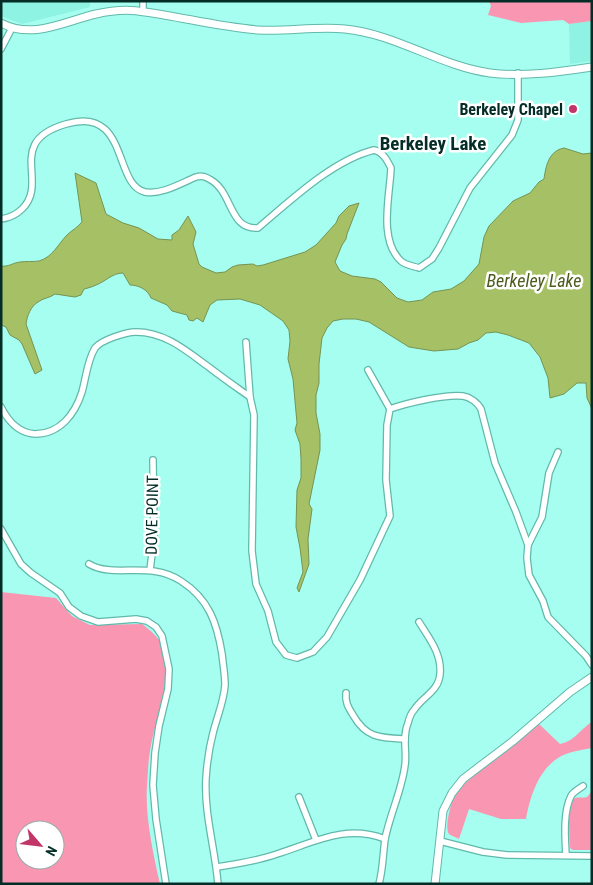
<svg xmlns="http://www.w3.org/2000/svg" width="593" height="885" viewBox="0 0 593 885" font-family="'Roboto Condensed',sans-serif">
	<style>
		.built { fill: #8ef3e3 }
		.forest { fill: #f997b2; fill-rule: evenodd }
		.water { fill: #a6c066; stroke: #759453 }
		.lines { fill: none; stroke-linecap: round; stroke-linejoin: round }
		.minor-casing { stroke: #61b9ab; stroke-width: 8 }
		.tertiary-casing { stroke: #61b9ab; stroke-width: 9 }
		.minor { stroke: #fff; stroke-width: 5.5 }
		.tertiary { stroke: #fff; stroke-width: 7 }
		.poi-dot { fill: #c13569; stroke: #fff; stroke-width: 2 }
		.labels { text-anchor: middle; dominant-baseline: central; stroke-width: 5; stroke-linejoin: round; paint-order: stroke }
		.poi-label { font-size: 16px; font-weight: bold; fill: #042d27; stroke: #fff; text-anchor: end }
		.street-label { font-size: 16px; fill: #042d27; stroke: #fff }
		.water-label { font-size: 18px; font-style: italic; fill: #4c5c1d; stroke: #fff }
		.quarter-label { font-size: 19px; font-weight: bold; fill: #042d27; stroke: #fff }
	</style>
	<rect width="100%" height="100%" fill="#a5feef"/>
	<g class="built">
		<path d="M1 1H90V7L22 24 1 16Z"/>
		<path d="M592 21V61L570 64 569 24Z"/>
	</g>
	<g class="forest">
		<path d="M489 1H592V21L569 24 563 20 521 23 488 15 491 6Z"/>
		<path d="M1 592 56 598 72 616 90 625 142 624C150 630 159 637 162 646 174 682 155 717 150 751 148 762 148 774 147 786 145 817 153 853 160 884H1ZM25 830H55V860H25Z"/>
		<path d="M592 722V748C582 750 566 752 558 758 538 771 530 797 526 819H501L469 809 459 839C456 837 451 836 449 834 444 828 451 802 455 795 457 791 462 787 465 783L538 723 560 744C575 741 579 730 592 722Z"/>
		<path d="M592 791V850H573L570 848C570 838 566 804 575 798 578 797 584 798 587 797Z"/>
	</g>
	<path class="water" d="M564 148 583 154 592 153V409L587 398 586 383H577L564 394 550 398 548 378 540 357 529 343 508 335 496 332 486 333 478 340 469 343 458 349 434 351 409 347 369 322 356 319H343L333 321 327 328 322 338 319 364V383L316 395V413L320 434V450L309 504 312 509 308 539 309 564 299 592 297 588 303 572 300 548 296 527 297 490 301 478V459L300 444 295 430 297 423 293 379 288 359 290 341 289 330 283 321 260 305 240 299 217 300 210 305 203 322 197 318 193 321 189 320 187 315 172 311 167 305 151 298C148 290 139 285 130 285L123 273C112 273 105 282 96 285 92 287 88 288 84 289L81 295 75 297 55 294C50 298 43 298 38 302 31 306 27 316 26 324L42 370 35 374 22 344 19 340 10 335 6 327 1 325V266C9 267 12 263 20 262 26 261 33 262 39 261 53 257 58 244 67 235 72 230 77 228 82 222L75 173 96 183 106 214 123 223 139 228 158 239 172 240V235L179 230 188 216 196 232 193 244 199 264 202 267 216 273 225 272 232 267 238 265 253 264 257 266 263 265 305 252 316 245 336 223 339 216 349 206 359 203 347 234 346 239 342 245 335 262 340 271 352 276 375 279 381 282 397 298 408 302 422 300 433 292 451 289 464 281 479 264 484 237 489 226 513 201 530 193 539 182 544 179C546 165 549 151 564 148Z"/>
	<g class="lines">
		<defs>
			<g id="minor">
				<path d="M143 11V1"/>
				<path d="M1 49 12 28"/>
				<path d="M1 219C9 218 16 215 22 209 50 182 4 142 66 124 129 105 113 185 145 192 162 195 181 183 196 177 202 175 206 177 211 180 233 193 229 230 258 228 290 201 333 160 374 150 383 152 387 160 391 168 390 195 378 240 401 261 405 265 413 266 419 268L432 259 439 248 470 188 512 135 518 120V73"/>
				<path d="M246 342 250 397"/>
				<path d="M368 370 390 409"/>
				<path d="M1 407C8 421 18 433 35 434 60 434 75 414 82 392 86 378 87 361 95 348 101 340 126 332 136 332 166 332 188 352 210 368 223 378 236 387 250 397L254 415 252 551 256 584 268 611 276 642 286 655 297 658 313 652 327 637 360 580 390 516 386 480 387 425 390 409C407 403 445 394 463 396 470 397 478 403 481 409L495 463 516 512 528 545 527 558 529 575 543 601 548 617 586 656 592 665"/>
				<path d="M1 529 21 564 31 573 60 593 69 607 81 616 98 622 136 619 147 621 156 627 162 636 169 669 168 689 159 726 155 753 153 785 156 819 166 884"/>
				<path d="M528 545 542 517 549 473 558 452"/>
				<path d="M89 564C114 579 149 560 181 581 209 599 217 623 222 654 223 664 225 675 225 685 224 701 217 717 213 733 209 748 207 763 206 778 204 814 215 848 218 884"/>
				<path d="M150 570 154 538 153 460"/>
				<path d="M346 693C345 702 348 707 353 715 366 738 380 738 405 739"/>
				<path d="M299 797 316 840"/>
				<path d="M440 841 483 852 507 855 592 856"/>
				<path d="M566 855C565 837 563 812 571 796 573 792 579 789 583 786"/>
				<path d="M217 867C237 864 257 861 277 854 315 842 345 824 385 839"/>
				<path d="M379 884C383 869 383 854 385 839 390 814 402 790 405 765 407 751 402 737 408 723 409 719 411 713 414 710 422 697 439 691 440 674 442 654 429 638 419 622"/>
			</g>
			<g id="tertiary">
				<path d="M1 23C33 40 65 21 96 14 113 10 129 9 145 12 182 17 220 27 258 30 286 32 316 26 345 29 396 34 440 66 490 73 523 77 559 72 592 67"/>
				<path d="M435 884 443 811 452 793 463 779 513 741 570 692 592 677"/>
			</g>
		</defs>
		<use href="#minor" class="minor-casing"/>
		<use href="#tertiary" class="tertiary-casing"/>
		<use href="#minor" class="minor"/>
		<use href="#tertiary" class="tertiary"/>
	</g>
	<circle class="poi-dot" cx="573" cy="109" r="5"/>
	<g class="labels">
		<g class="poi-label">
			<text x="563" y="109">Berkeley Chapel</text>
		</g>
		<g class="street-label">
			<text transform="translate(152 515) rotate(-89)">DOVE POINT</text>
		</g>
		<g class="water-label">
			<text x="534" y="280">Berkeley Lake</text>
		</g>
		<g class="quarter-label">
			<text x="433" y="143">Berkeley Lake</text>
		</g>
	</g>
	<rect width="593" height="885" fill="none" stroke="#042d27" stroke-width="5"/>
	<g transform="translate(40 845) rotate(118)"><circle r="24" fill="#ffffff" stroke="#9baba9"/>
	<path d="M0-4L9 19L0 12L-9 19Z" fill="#c13569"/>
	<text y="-8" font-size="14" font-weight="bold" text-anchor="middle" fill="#042d27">N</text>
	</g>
</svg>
